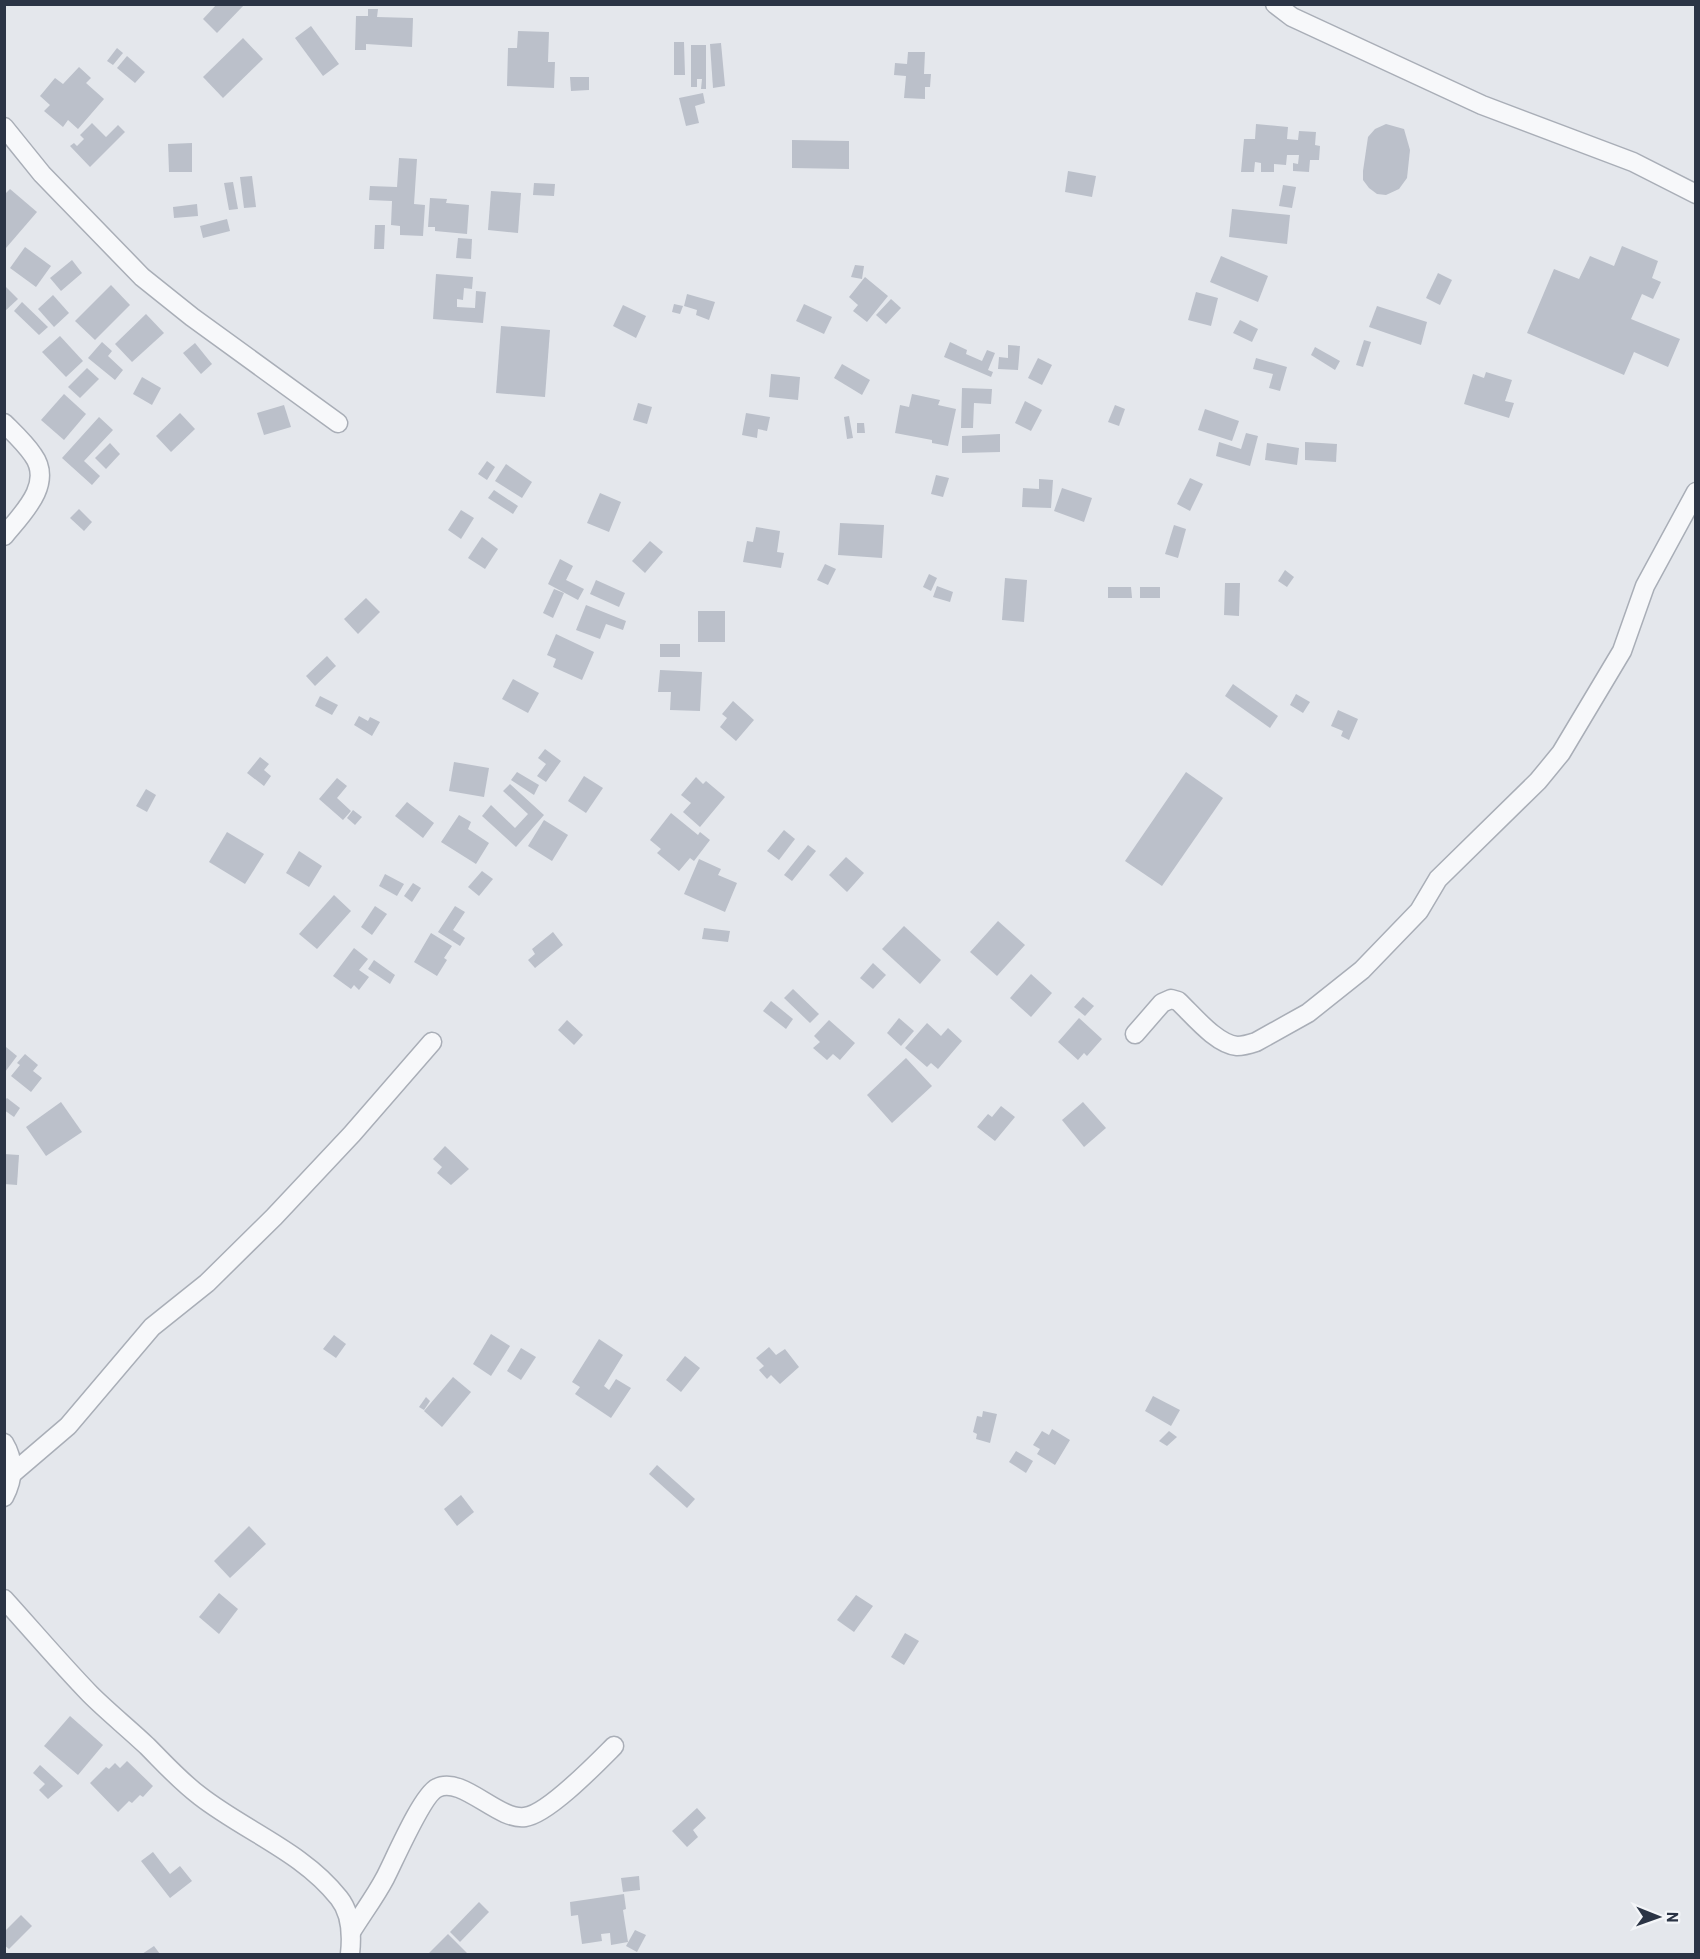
<svg xmlns="http://www.w3.org/2000/svg" width="1700" height="1959" viewBox="0 0 1700 1959" font-family="Barlow,sans-serif">
	<style>
		.building { fill: #bbc0ca }
		.lines { fill: none; stroke-linecap: round; stroke-linejoin: round }
		.minor-casing { stroke: #a9aeb7; stroke-width: 21 }
		.minor { stroke: #f7f8fa; stroke-width: 18 }
	</style>
	<rect width="100%" height="100%" fill="#e4e7ec"/>
	<g class="building">
		<path d="M217 4H245L217 33 203 19Z"/>
		<path d="M368 9H378L377 17 413 18 412 47 366 44V50H355L356 16H368Z"/>
		<path d="M311 26 339 64 323 76 295 38Z"/>
		<path d="M518 31 549 32 548 62H555L554 88 507 86 508 48H517Z"/>
		<path d="M243 38 263 59 223 98 203 77Z"/>
		<path d="M674 42H684L685 75H674Z"/>
		<path d="M721 43 725 86 713 88 710 44Z"/>
		<path d="M691 45H706V89H701L702 79H697V87H691Z"/>
		<path d="M117 48 123 53 113 65 107 61Z"/>
		<path d="M908 52H925L924 74H931L930 87H925V99L904 98 906 76 894 75 895 63 907 64Z"/>
		<path d="M127 56 145 72 135 83 117 68Z"/>
		<path d="M79 67 91 78 86 83 104 99 78 129 68 120 63 127 44 111 50 105 40 96 55 78 63 84Z"/>
		<path d="M570 77H589V90L571 91Z"/>
		<path d="M703 93 705 103 695 106 699 123 686 126 679 98Z"/>
		<path d="M92 123 106 137 118 125 125 132 90 167 70 146 74 143 77 146 84 139 80 135Z"/>
		<path d="M1256 124 1288 127 1287 139 1298 140 1299 131 1316 132 1315 145 1320 146 1319 160H1310L1309 172 1293 171V163L1298 164 1299 155H1287L1286 165 1274 164V172H1261V163L1255 162 1254 172H1241L1244 139H1255Z"/>
		<path d="M1386 124 1404 129 1410 150 1407 178 1399 189 1386 195 1377 194 1369 188 1363 180V171L1368 137 1375 129Z"/>
		<path d="M792 140 849 141V169L792 168Z"/>
		<path d="M192 143V172H169L168 144Z"/>
		<path d="M399 158 417 159 414 204 425 205 423 236 400 235V226L391 225 392 201 369 200 370 186 397 187Z"/>
		<path d="M1068 171 1096 176 1092 197 1065 192Z"/>
		<path d="M252 176 256 207 244 208 240 177Z"/>
		<path d="M233 182 238 209 229 210 224 183Z"/>
		<path d="M534 183 555 184 554 196 533 195Z"/>
		<path d="M1283 185 1296 187 1292 208 1279 206Z"/>
		<path d="M10 189 37 212 6 248 4 247V195Z"/>
		<path d="M491 191 521 193 518 233 488 230Z"/>
		<path d="M430 198 447 199 446 203 469 205 467 234 435 231V227H428Z"/>
		<path d="M197 204 198 216 174 218 173 207Z"/>
		<path d="M1232 209 1290 215 1287 244 1229 237Z"/>
		<path d="M227 219 230 231 203 238 200 226Z"/>
		<path d="M375 225H385L384 249H374Z"/>
		<path d="M458 238 472 239 471 259 456 258Z"/>
		<path d="M1622 246 1658 261 1652 278 1661 282 1653 299 1642 294 1631 319 1680 339 1668 367 1634 352 1624 375 1527 333 1554 269 1579 279 1590 256 1614 266Z"/>
		<path d="M25 247 51 266 36 287 10 268Z"/>
		<path d="M1221 256 1268 276 1258 302 1210 282Z"/>
		<path d="M72 260 82 273 61 291 50 278Z"/>
		<path d="M855 265 864 266 862 279 851 277Z"/>
		<path d="M1438 273 1452 280 1440 305 1426 298Z"/>
		<path d="M436 274 473 277 472 289 464 288 463 300 457 299V307L475 308 476 291 486 292 483 323 433 319Z"/>
		<path d="M865 277 888 296 867 322 853 311 858 305 849 297Z"/>
		<path d="M4 285 18 299 4 312Z"/>
		<path d="M111 285 130 305 95 340 75 321Z"/>
		<path d="M1196 292 1218 298 1211 326 1188 320Z"/>
		<path d="M687 294 715 302 709 320 696 315 697 310 684 306Z"/>
		<path d="M53 295 69 313 54 327 38 309Z"/>
		<path d="M891 299 901 308 886 324 876 315Z"/>
		<path d="M22 302 48 327 39 335 14 311Z"/>
		<path d="M674 304 683 306 680 314 672 312Z"/>
		<path d="M804 304 832 317 824 334 796 321Z"/>
		<path d="M623 305 646 316 636 338 613 326Z"/>
		<path d="M1377 306 1427 322 1421 345 1369 327Z"/>
		<path d="M146 314 164 333 132 362 115 344Z"/>
		<path d="M1240 320 1258 329 1252 342 1233 333Z"/>
		<path d="M501 326 550 330 545 397 496 393Z"/>
		<path d="M60 336 83 361 66 377 42 352Z"/>
		<path d="M1364 340 1371 342 1363 367 1356 365Z"/>
		<path d="M102 342 112 351 108 356 123 370 115 380 88 358Z"/>
		<path d="M950 342 967 350 966 354 982 361 987 350 995 353 988 370 993 372 991 377 944 357Z"/>
		<path d="M195 343 212 364 201 374 183 353Z"/>
		<path d="M1008 345 1020 346 1018 370 998 369 999 357 1008 358Z"/>
		<path d="M1315 347 1340 361 1335 370 1311 355Z"/>
		<path d="M1038 358 1052 365 1042 385 1028 378Z"/>
		<path d="M1256 358 1287 367 1280 391 1269 388 1273 374 1253 369Z"/>
		<path d="M842 364 870 380 862 395 834 378Z"/>
		<path d="M87 368 99 379 80 398 68 387Z"/>
		<path d="M1486 372 1512 380 1505 401 1514 403 1509 418 1464 404 1473 374 1484 378Z"/>
		<path d="M771 374 800 377 798 400 769 397Z"/>
		<path d="M142 377 161 388 152 405 133 394Z"/>
		<path d="M962 388 992 389 991 404 974 403 973 428H961Z"/>
		<path d="M64 394 86 414 64 440 41 420Z"/>
		<path d="M912 394 940 400 938 405 956 409 948 446 932 443V440L895 433 900 405 909 407Z"/>
		<path d="M1025 401 1042 410 1031 431 1015 423Z"/>
		<path d="M638 403 652 407 647 424 633 420Z"/>
		<path d="M284 405 291 427 264 435 257 413Z"/>
		<path d="M1115 405 1125 409 1119 426 1108 422Z"/>
		<path d="M1205 409 1239 421 1232 441 1198 430Z"/>
		<path d="M180 413 195 429 171 452 156 436Z"/>
		<path d="M746 413 770 417 767 431 758 429 757 438 742 435Z"/>
		<path d="M849 416 853 438 847 439 844 417Z"/>
		<path d="M99 417 113 430 84 461 100 476 92 485 62 458Z"/>
		<path d="M857 423H864L865 433H857Z"/>
		<path d="M1246 433 1258 436 1250 466 1216 456 1219 442 1241 449Z"/>
		<path d="M1000 434V452L962 453V436Z"/>
		<path d="M1305 442 1337 444 1336 462 1305 460Z"/>
		<path d="M110 443 120 454 106 469 95 458Z"/>
		<path d="M1267 443 1299 448 1297 465 1265 460Z"/>
		<path d="M487 461 495 467 487 480 478 474Z"/>
		<path d="M506 464 532 482 522 498 495 481Z"/>
		<path d="M936 475 949 478 943 497 931 494Z"/>
		<path d="M1190 478 1203 484 1190 511 1177 504Z"/>
		<path d="M1039 479 1053 480 1051 508 1022 507 1023 488 1039 489Z"/>
		<path d="M1062 488 1092 498 1084 522 1054 511Z"/>
		<path d="M494 490 518 506 513 514 488 498Z"/>
		<path d="M600 493 621 502 609 532 587 523Z"/>
		<path d="M79 509 92 522 84 531 70 518Z"/>
		<path d="M461 510 474 518 461 539 448 530Z"/>
		<path d="M840 523 884 525 882 558 838 555Z"/>
		<path d="M1174 525 1186 529 1178 558 1165 554Z"/>
		<path d="M756 527 780 531 777 552 784 553 781 568 743 562 747 541 753 542Z"/>
		<path d="M482 537 498 549 485 569 468 558Z"/>
		<path d="M650 541 663 552 645 573 632 561Z"/>
		<path d="M560 559 573 566 566 580 584 589 578 600 548 584Z"/>
		<path d="M825 564 836 569 828 585 817 580Z"/>
		<path d="M1285 570 1294 577 1287 587 1278 581Z"/>
		<path d="M929 574 937 578 931 591 923 587Z"/>
		<path d="M1005 578 1027 580 1024 622 1002 620Z"/>
		<path d="M596 580 625 593 619 607 590 594Z"/>
		<path d="M1225 583H1240L1239 616 1224 615Z"/>
		<path d="M937 586 953 592 950 602 933 597Z"/>
		<path d="M1108 587H1131L1132 598H1108Z"/>
		<rect x="1140" y="587" width="20" height="11"/>
		<path d="M554 589 564 593 553 618 543 613Z"/>
		<path d="M366 598 380 612 358 634 344 619Z"/>
		<path d="M586 605 626 621 623 630 606 624 600 639 576 630Z"/>
		<rect x="698" y="611" width="27" height="31"/>
		<path d="M556 634 594 652 582 680 553 667 556 659 547 655Z"/>
		<rect x="660" y="644" width="20" height="13"/>
		<path d="M327 656 336 666 315 686 306 676Z"/>
		<path d="M660 670 702 672 700 711 670 710 671 692H658Z"/>
		<path d="M513 679 539 693 528 713 502 699Z"/>
		<path d="M1233 684 1278 716 1270 728 1225 696Z"/>
		<path d="M1296 694 1310 702 1303 713 1290 705Z"/>
		<path d="M320 696 338 705 332 715 315 706Z"/>
		<path d="M733 701 754 720 736 741 720 727 727 718 722 714Z"/>
		<path d="M1338 710 1358 719 1349 740 1341 736 1343 731 1331 726Z"/>
		<path d="M359 716 368 721 370 717 380 722 372 736 354 725Z"/>
		<path d="M545 749 561 761 546 782 537 776 546 764 538 758Z"/>
		<path d="M260 757 269 764 264 770 271 776 264 786 247 773Z"/>
		<path d="M454 762 489 768 484 797 449 791Z"/>
		<path d="M517 772 539 785 534 795 511 780Z"/>
		<path d="M1186 772 1223 798 1162 886 1125 861Z"/>
		<path d="M584 776 603 788 586 813 568 801Z"/>
		<path d="M696 777 703 784 706 781 725 797 700 827 683 812 691 803 681 795Z"/>
		<path d="M337 778 347 786 337 798 351 811 343 820 319 799Z"/>
		<path d="M510 784 544 815 516 847 482 816 491 805 515 828 528 814 503 791Z"/>
		<path d="M146 789 156 795 147 812 136 806Z"/>
		<path d="M407 802 434 823 423 838 395 816Z"/>
		<path d="M353 810 362 817 355 825 347 818Z"/>
		<path d="M671 813 698 835 700 832 710 840 694 861 690 858 679 871 657 853 661 849 650 840Z"/>
		<path d="M459 815 471 822 468 829 489 843 476 864 441 842Z"/>
		<path d="M544 820 568 835 552 861 528 846Z"/>
		<path d="M784 830 795 839 779 860 767 851Z"/>
		<path d="M227 832 264 854 245 884 209 862Z"/>
		<path d="M808 845 816 851 792 881 784 875Z"/>
		<path d="M299 851 322 866 309 887 286 873Z"/>
		<path d="M846 857 864 873 847 892 829 875Z"/>
		<path d="M699 859 721 869 718 875 737 883 725 912 684 894Z"/>
		<path d="M482 871 493 879 479 896 468 887Z"/>
		<path d="M385 874 404 884 397 896 379 886Z"/>
		<path d="M413 883 421 888 412 902 404 896Z"/>
		<path d="M334 895 351 911 317 949 299 934Z"/>
		<path d="M375 906 387 914 372 935 361 927Z"/>
		<path d="M455 906 465 912 453 930 465 938 460 946 438 932Z"/>
		<path d="M998 921 1025 945 997 976 970 952Z"/>
		<path d="M904 926 941 960 920 984 882 949Z"/>
		<path d="M704 928 730 931 728 942 702 939Z"/>
		<path d="M553 932 563 945 535 968 528 960 535 954 532 949Z"/>
		<path d="M431 933 452 946 444 958 447 960 437 976 414 962Z"/>
		<path d="M354 948 368 959 359 970 369 977 359 990 354 985 351 989 333 976Z"/>
		<path d="M374 960 395 975 390 984 368 969Z"/>
		<path d="M873 963 886 975 873 989 860 978Z"/>
		<path d="M1031 974 1052 993 1031 1017 1010 998Z"/>
		<path d="M793 989 819 1014 810 1023 784 998Z"/>
		<path d="M1083 997 1094 1006 1085 1016 1074 1007Z"/>
		<path d="M771 1001 793 1019 786 1029 763 1011Z"/>
		<path d="M899 1018 914 1031 901 1046 887 1033Z"/>
		<path d="M1079 1018 1102 1039 1087 1056 1084 1053 1078 1060 1058 1042Z"/>
		<path d="M567 1020 583 1035 574 1045 558 1030Z"/>
		<path d="M829 1020 855 1043 840 1060 833 1054 827 1060 813 1048 820 1042 814 1036Z"/>
		<path d="M927 1023 941 1036 948 1028 962 1041 938 1069 931 1063 927 1067 905 1048Z"/>
		<path d="M6 1047 17 1056 5 1072V1050Z"/>
		<path d="M25 1054 38 1065 33 1071 42 1078 31 1092 11 1076 20 1065 17 1063Z"/>
		<path d="M906 1058 932 1086 892 1123 867 1095Z"/>
		<path d="M7 1098 20 1108 14 1117 4 1110V1101Z"/>
		<path d="M61 1102 82 1132 46 1156 26 1127Z"/>
		<path d="M1083 1102 1106 1128 1084 1147 1062 1120Z"/>
		<path d="M1001 1106 1015 1117 995 1141 977 1127 988 1114 992 1117Z"/>
		<path d="M445 1146 469 1169 451 1185 437 1173 442 1167 433 1159Z"/>
		<path d="M4 1154 19 1155 17 1185 4 1184Z"/>
		<path d="M491 1334 510 1346 491 1376 473 1364Z"/>
		<path d="M334 1335 346 1344 336 1358 323 1349Z"/>
		<path d="M599 1339 623 1355 604 1386 609 1390 616 1379 631 1388 611 1418 575 1394 580 1387 572 1382Z"/>
		<path d="M769 1347 776 1355 785 1349 799 1367 780 1384 771 1375 767 1379 759 1370 764 1366 756 1358Z"/>
		<path d="M521 1348 536 1357 521 1380 507 1371Z"/>
		<path d="M685 1356 700 1368 681 1392 666 1380Z"/>
		<path d="M453 1377 471 1392 442 1427 424 1411Z"/>
		<path d="M1153 1396 1180 1410 1171 1426 1145 1411Z"/>
		<path d="M426 1397 430 1401 424 1410 419 1407Z"/>
		<path d="M983 1411 997 1414 990 1443 976 1439 977 1434 973 1432 977 1416 982 1417Z"/>
		<path d="M1052 1429 1070 1440 1055 1465 1037 1454 1040 1449 1033 1445 1042 1431 1049 1435Z"/>
		<path d="M1169 1431 1177 1437 1167 1446 1159 1441Z"/>
		<path d="M1016 1451 1033 1461 1026 1473 1009 1462Z"/>
		<path d="M657 1465 695 1499 687 1508 649 1474Z"/>
		<path d="M461 1495 474 1512 457 1526 444 1509Z"/>
		<path d="M249 1526 266 1544 230 1578 214 1561Z"/>
		<path d="M219 1593 238 1609 219 1634 199 1617Z"/>
		<path d="M856 1595 873 1606 854 1632 837 1620Z"/>
		<path d="M905 1633 919 1641 904 1665 891 1657Z"/>
		<path d="M70 1716 103 1745 78 1775 44 1746Z"/>
		<path d="M127 1761 153 1786 143 1797 140 1795 132 1803 129 1801 118 1812 90 1783 106 1767 109 1769 115 1763 120 1768Z"/>
		<path d="M40 1765 63 1786 48 1799 39 1790 45 1784 33 1773Z"/>
		<path d="M697 1808 706 1818 693 1830 698 1837 687 1847 672 1831Z"/>
		<path d="M153 1852 170 1874 180 1866 192 1881 170 1898 141 1861Z"/>
		<path d="M639 1876 640 1890 623 1892 621 1878Z"/>
		<path d="M624 1894 626 1909 623 1910 628 1942 611 1945 610 1933 601 1934 602 1941 582 1944 578 1915 571 1916 570 1902Z"/>
		<path d="M479 1902 489 1912 460 1942 450 1932Z"/>
		<path d="M21 1915 32 1926 9 1949 4 1945V1932Z"/>
		<path d="M635 1930 646 1935 637 1952 626 1946Z"/>
		<path d="M448 1934 468 1954H428Z"/>
		<path d="M154 1946 160 1954H142Z"/>
	</g>
	<g class="lines">
		<defs>
			<g id="minor">
				<path d="M1275 4 1292 17 1482 105 1633 162 1696 194"/>
				<path d="M4 127 42 174 142 277 192 317 338 423"/>
				<path d="M4 423C14 433 25 443 33 455 54 484 22 514 4 536"/>
				<path d="M1135 1034 1162 1003 1171 999 1178 1001C1193 1015 1216 1044 1237 1046 1243 1046 1250 1044 1256 1042L1308 1013 1362 970 1419 911 1438 879 1538 781 1561 753 1622 651 1645 586 1696 492"/>
				<path d="M4 1443C15 1461 14 1478 4 1497"/>
				<path d="M13 1473 68 1426 152 1327 207 1283 274 1217 352 1134 432 1042"/>
				<path d="M4 1599C33 1631 60 1663 90 1694 108 1712 128 1728 147 1746 164 1763 180 1781 200 1796 245 1831 303 1852 339 1898 351 1913 352 1936 350 1954"/>
				<path d="M351 1932C362 1914 375 1897 385 1878 394 1861 422 1795 437 1788 462 1775 498 1821 525 1817 548 1814 597 1763 614 1746"/>
			</g>
		</defs>
		<use href="#minor" class="minor-casing"/>
		<use href="#minor" class="minor"/>
	</g>
	<rect width="1700" height="1959" fill="none" stroke="#2b3445" stroke-width="12"/>
	<g transform="translate(1658 1917) rotate(91)" stroke="#f4f6f9" stroke-width="4.5" paint-order="stroke">
	<path d="M0-4.5L10 22L0 15L-10 22Z" fill="#2b3445"/>
	<text y="-9" font-size="16" font-weight="bold" text-anchor="middle" fill="#2b3445">N</text>
	</g>
</svg>
